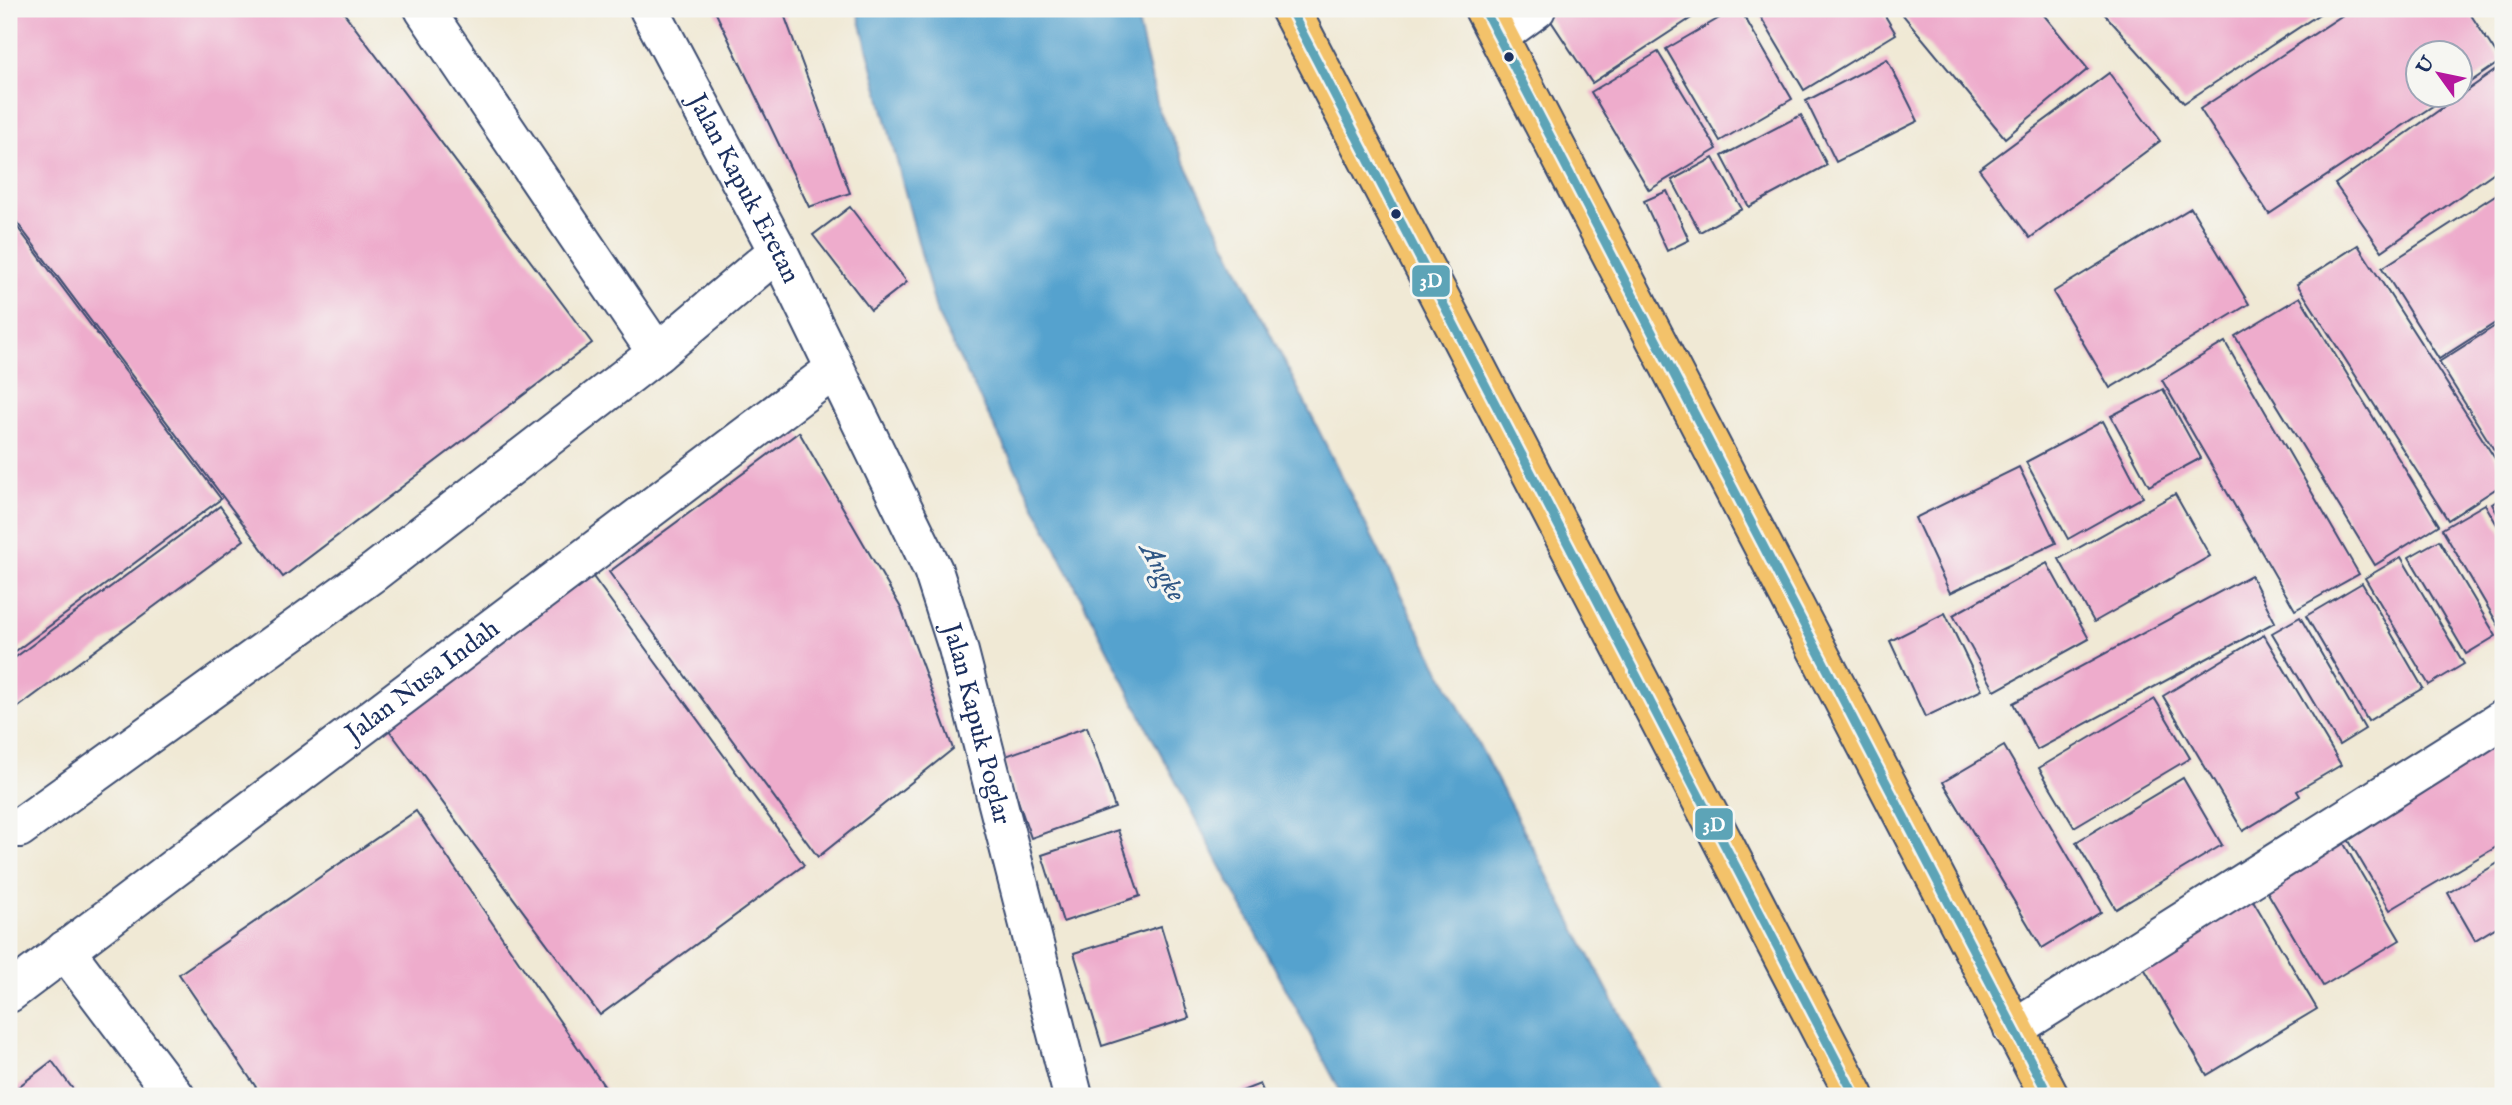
<svg xmlns="http://www.w3.org/2000/svg" width="2512" height="1105" viewBox="0 0 2512 1105" font-family="'IM FELL English',serif">
	<style>
		.water { fill: #55a2ce; stroke: #386896; stroke-width: 2 }
		.building { fill: #eeaccc }
		.lines { fill: none; stroke-linecap: round; stroke-linejoin: round }
		.minor-casing { stroke: #3b4b70; stroke-width: 42 }
		.major-casing { stroke: #3b4b70; stroke-width: 42 }
		.minor { stroke: #fff; stroke-width: 38 }
		.major { stroke: #f3c26a; stroke-width: 38 }
		.bus-1-casing { stroke: #f6f6f2; stroke-width: 14 }
		.bus-1 { stroke: #5da4b7; stroke-width: 9 }
		.bus-dot { fill: #1b2f5e; stroke: #f6f6f2; stroke-width: 2.5 }
		.labels { text-anchor: middle; dominant-baseline: central; stroke-width: 6; stroke-linejoin: round; paint-order: stroke }
		.street-label { font-size: 26px; fill: #1b2f5e; stroke: #f6f6f2 }
		.water-label { font-size: 28px; font-style: italic; fill: #2f5785; stroke: #f6f6f2 }
		.line-badge { stroke: #f6f6f2; stroke-width: 2.5 }
		.badge-label { font-size: 19px; text-anchor: middle; font-weight: bold; fill: #fff }
	</style>
	<rect width="100%" height="100%" fill="#f6f6f2"/>
	<filter id="ink" filterUnits="userSpaceOnUse"><feTurbulence type="fractalNoise" baseFrequency=".0143" numOctaves="2"/><feDisplacementMap in="SourceGraphic" scale="14" xChannelSelector="R" yChannelSelector="G"/><feConvolveMatrix kernelMatrix="1 2 1 2 8 2 1 2 1" color-interpolation-filters="sRGB"/></filter>
	<filter id="wash" filterUnits="userSpaceOnUse"><feTurbulence type="fractalNoise" baseFrequency=".00686" numOctaves="4" result="noise"/><feDisplacementMap in="SourceGraphic" scale="28" xChannelSelector="R" yChannelSelector="G"/><feGaussianBlur stdDeviation="1.57" result="paint"/><feColorMatrix in="noise" values="0 0 0 0 0 0 0 0 0 0 0 0 0 0 0 0 0 1.4 0 .05"/><feComposite in="paint" operator="in"/></filter>
	<g filter="url(#wash)">
		<rect width="100%" height="100%" fill="#f0e9d5"/>
		<path class="water" d="M857 9H1135L1159 111 1416 625 1663 1096H1343L1153 739 937 314Z"/>
		<g id="blocks">
			<g class="building">
				<path d="M9 9H341L592 343 283 577 9 212Z"/>
				<path d="M714 9H782L850 193 809 207Z"/>
				<path d="M1557 9H1705L1592 83 1547 15Z"/>
				<path d="M1735 9H1740L1792 99 1720 141 1666 49Z"/>
				<path d="M1756 9H1881L1896 34 1804 90Z"/>
				<path d="M1911 9H2039L2088 69 2005 138 1903 15Z"/>
				<path d="M2100 9H2327L2184 103Z"/>
				<path d="M2352 9H2467L2501 61 2460 89V52H2418V94H2451L2269 214 2200 109Z"/>
				<path d="M1658 52 1717 149 1649 190 1591 92Z"/>
				<path d="M1887 59 1918 121 1836 162 1806 101Z"/>
				<path d="M2503 65V166L2382 251 2335 184Z"/>
				<path d="M2109 73 2160 141 2030 238 1979 169Z"/>
				<path d="M1801 115 1827 165 1749 207 1722 156Z"/>
				<path d="M1713 158 1742 209 1700 232 1672 180Z"/>
				<path d="M2503 190V318L2439 359 2382 268Z"/>
				<path d="M1667 191 1689 240 1667 251 1644 201Z"/>
				<path d="M850 207 907 282 871 310 813 235Z"/>
				<path d="M2191 208 2249 304 2110 388 2053 292Z"/>
				<path d="M9 216 221 499 9 656Z"/>
				<path d="M2358 245 2503 471V484L2448 520 2297 284Z"/>
				<path d="M2300 297 2439 525 2375 565 2235 336Z"/>
				<path d="M2503 321V460L2501 461 2439 362Z"/>
				<path d="M2225 342 2359 574 2295 610 2162 380Z"/>
				<path d="M2163 389 2201 458 2149 486 2111 416Z"/>
				<path d="M2103 421 2143 497 2068 539 2026 462Z"/>
				<path d="M799 432 901 608 953 749 818 857 609 572Z"/>
				<path d="M2019 467 2056 543 1950 593 1915 518Z"/>
				<path d="M2175 494 2210 556 2094 622 2059 559Z"/>
				<path d="M2503 497V524L2492 504Z"/>
				<path d="M2485 504 2503 535V633L2442 529Z"/>
				<path d="M220 506 244 540 9 714V662Z"/>
				<path d="M2439 540 2496 636 2466 654 2409 557Z"/>
				<path d="M2401 557 2464 664 2429 685 2365 578Z"/>
				<path d="M2047 563 2089 639 1995 691 1953 615Z"/>
				<path d="M591 574 804 865 600 1015 386 726Z"/>
				<path d="M2251 575 2275 622 2037 750 2013 703Z"/>
				<path d="M2362 583 2423 688 2368 721 2306 616Z"/>
				<path d="M1945 613 1982 690 1925 717 1890 641Z"/>
				<path d="M2300 617 2365 729 2339 745 2272 633Z"/>
				<path d="M2264 635 2341 765 2297 791 2300 796 2243 831 2163 696Z"/>
				<path d="M2155 699 2190 758 2074 827 2039 768Z"/>
				<path d="M1087 727 1115 808 1031 838 1003 757Z"/>
				<path d="M2503 729V843L2390 910 2339 824Z"/>
				<path d="M2004 746 2101 912 2042 948 1943 782Z"/>
				<path d="M2183 778 2222 845 2116 909 2076 842Z"/>
				<path d="M416 811 506 943 611 1096H262L179 974Z"/>
				<path d="M1118 830 1140 896 1063 922 1042 855Z"/>
				<path d="M2340 837 2400 940 2323 986 2262 883Z"/>
				<path d="M2503 860V923L2475 940 2448 893Z"/>
				<path d="M2251 897 2317 1009 2207 1075 2141 963Z"/>
				<path d="M1161 926 1189 1018 1102 1046 1074 953Z"/>
				<path d="M52 1061 78 1096H9V1094Z"/>
				<path d="M1260 1084 1265 1096H1229Z"/>
			</g>
		</g>
	</g>
	<g filter="url(#ink)">
		<use href="#blocks" fill-opacity="0" stroke="#3b4b70" stroke-width="2"/>
		<g class="lines">
			<defs>
				<g id="minor">
					<path d="M424 9 657 353 778 251"/>
					<path id="s1" d="M649 9 778 251 933 570 958 648 1073 1096"/>
					<path d="M1499 36 1536 9"/>
					<path d="M19 828 374 572 657 353"/>
					<path d="M65 950 175 1096"/>
					<path id="s2" d="M9 993 835 369"/>
					<path d="M2013 1029 2503 719"/>
				</g>
				<g id="major">
					<path d="M1290 9 1855 1096"/>
					<path d="M1484 9 2049 1096"/>
				</g>
			</defs>
			<use href="#minor" class="minor-casing"/>
			<use href="#major" class="major-casing"/>
			<use href="#minor" class="minor"/>
			<use href="#major" class="major"/>
			<defs>
				<g id="bus-1">
					<path d="M1290 9 1855 1096"/>
					<path d="M1484 9 2049 1096"/>
				</g>
			</defs>
			<use href="#bus-1" class="bus-1-casing"/>
			<use href="#bus-1" class="bus-1"/>
		</g>
	</g>
	<g class="bus-dot">
		<circle cx="1509" cy="57" r="6"/>
		<circle cx="1396" cy="214" r="6"/>
	</g>
	<g class="labels">
		<g class="street-label">
			<text stroke="none"><textPath href="#s1" startOffset="203">Jalan Kapuk Eretan</textPath></text>
			<text stroke="none"><textPath href="#s2" startOffset="518">Jalan Nusa Indah</textPath></text>
			<text stroke="none"><textPath href="#s1" startOffset="789">Jalan Kapuk Poglar</textPath></text>
		</g>
		<g class="water-label">
			<text transform="translate(1162 572) rotate(60)">Angke</text>
		</g>
	</g>
	<g class="line-badge">
		<rect x="1411" y="264" width="40" height="34" rx="7" fill="#5da4b7"/>
		<rect x="1694" y="807" width="40" height="34" rx="7" fill="#5da4b7"/>
	</g>
	<g class="badge-label">
		<text x="1431" y="287">3D</text>
		<text x="1714" y="831">3D</text>
	</g>
	<rect width="2512" height="1105" fill="none" stroke="#f6f6f2" stroke-width="35"/>
	<g transform="translate(2439 74) rotate(303)"><circle r="33" fill="#f6f6f2" stroke="#9ea6b7" stroke-width="2"/>
	<path d="M0-5L12 26L0 18L-12 26Z" fill="#b5179e"/>
	<text y="-10" font-size="19" font-weight="bold" text-anchor="middle" fill="#1b2f5e">U</text>
	</g>
</svg>
